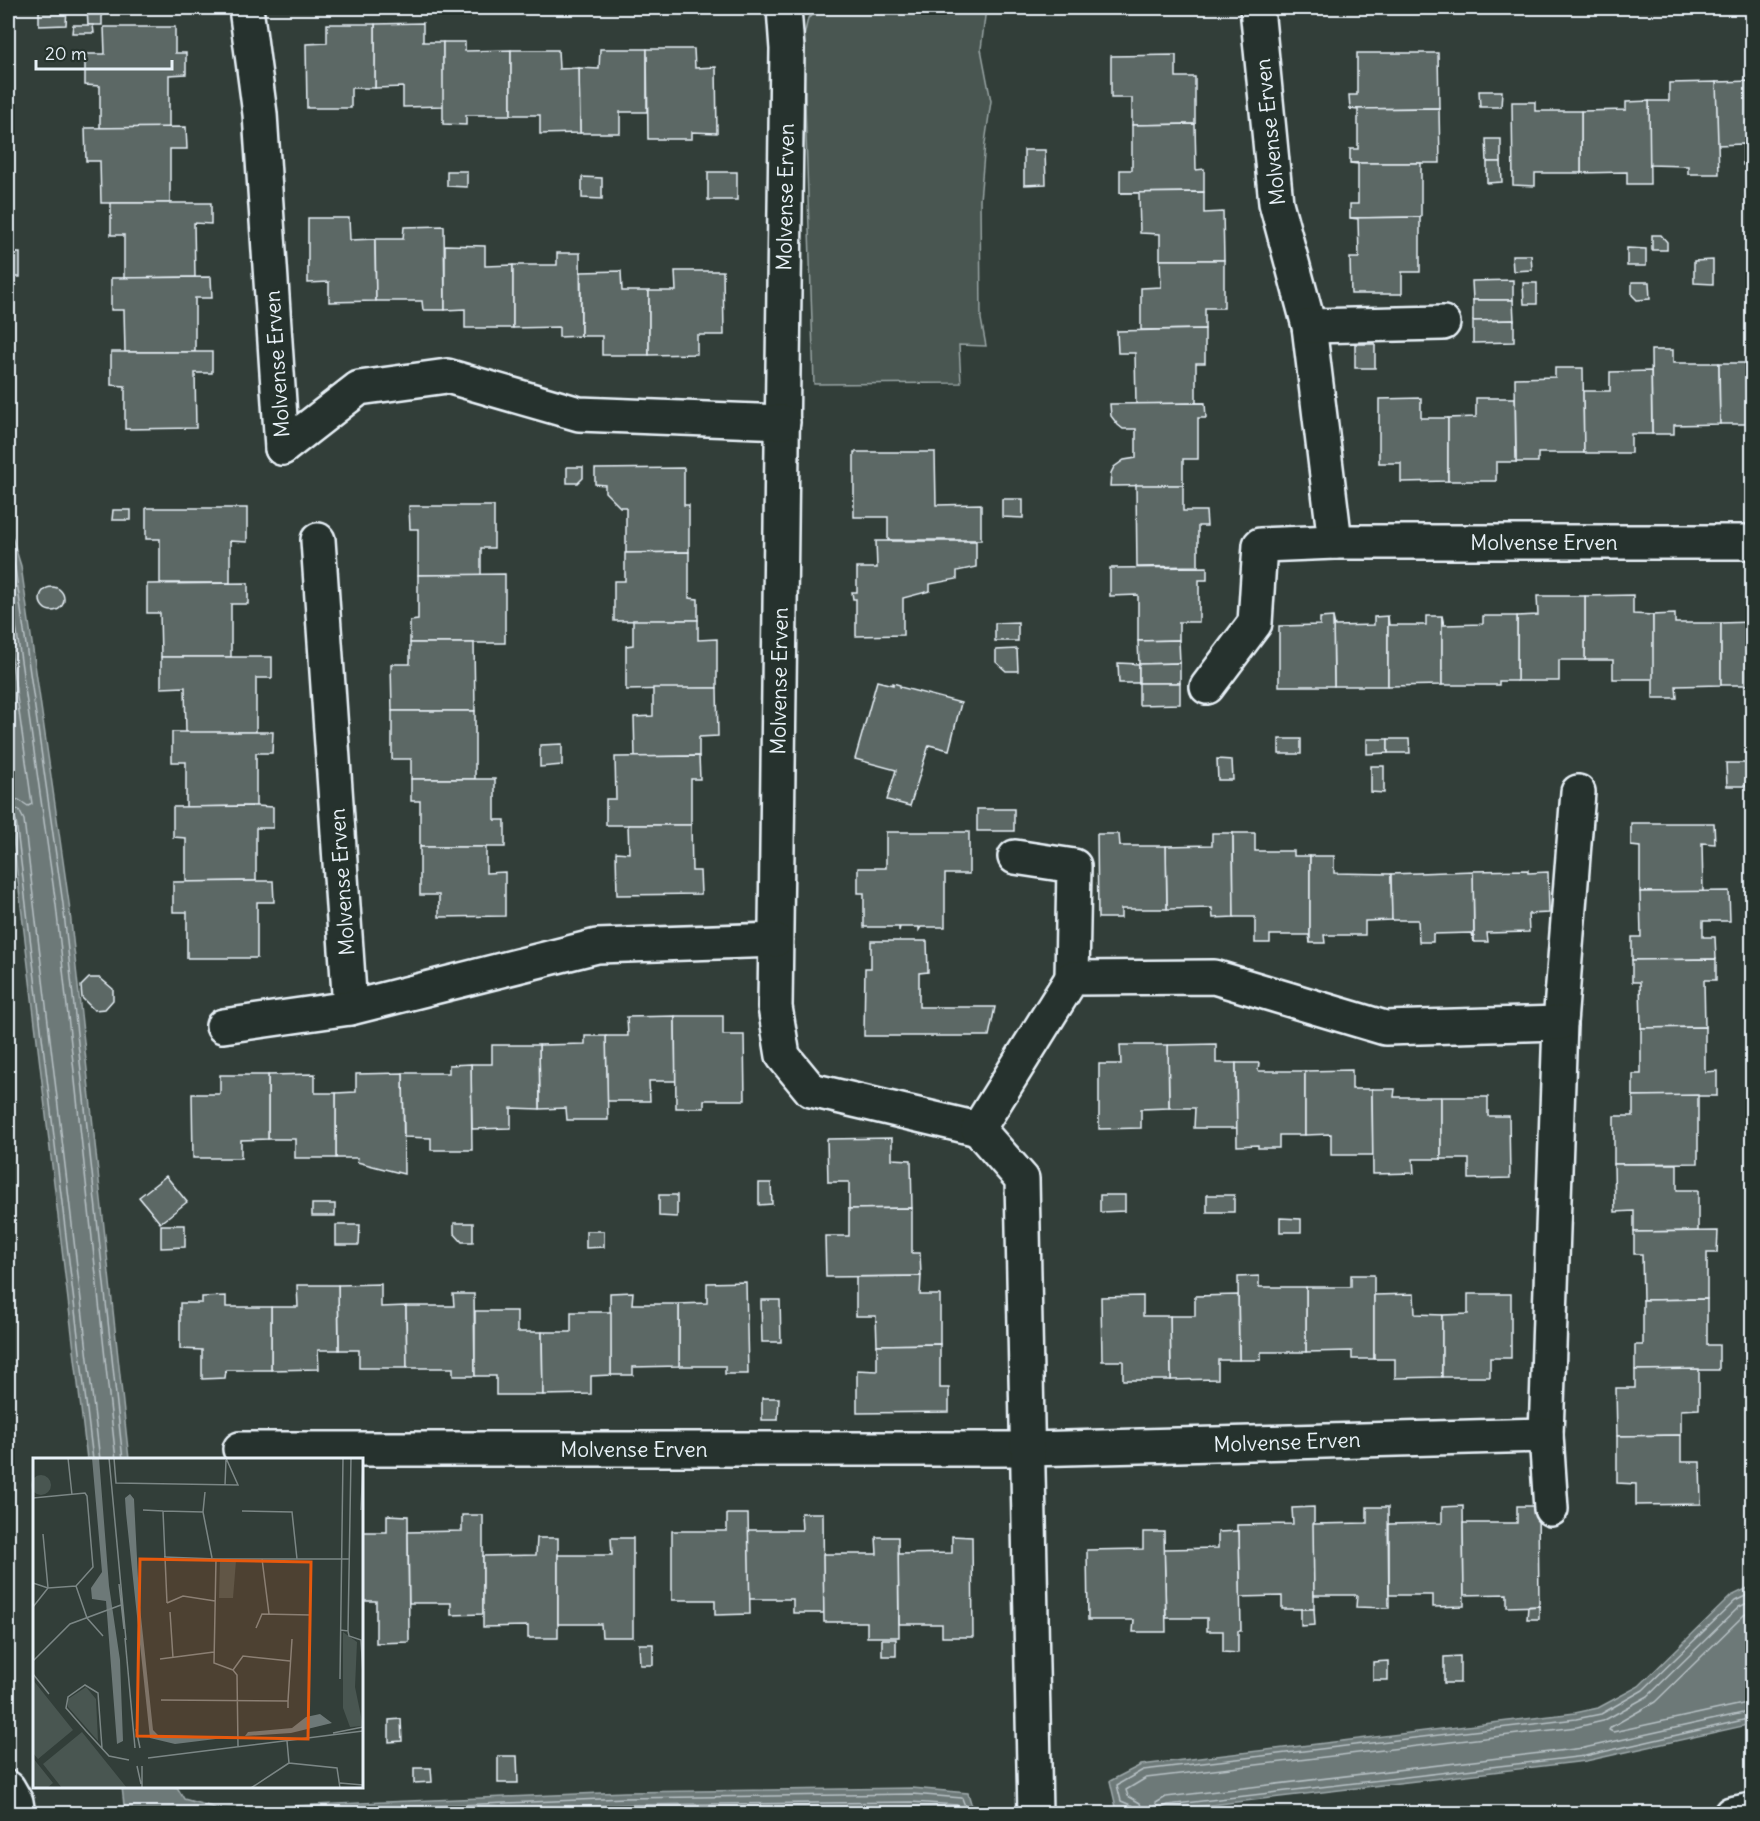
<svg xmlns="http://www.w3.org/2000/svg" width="1760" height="1821" viewBox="0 0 1760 1821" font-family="Delius,sans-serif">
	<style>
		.green { fill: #495651; stroke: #98a4a4; stroke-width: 1.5 }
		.water { fill: #6d7978; stroke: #9ea9ab; stroke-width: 1.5 }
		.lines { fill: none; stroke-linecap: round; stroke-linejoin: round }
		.shore { stroke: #b7c1c5; stroke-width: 1.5 }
		.building { fill: #5c6865; stroke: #e8f1f8; stroke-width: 1.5 }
		.minor-casing { stroke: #e8f1f8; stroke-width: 38 }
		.minor { stroke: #26332d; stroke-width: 33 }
		.labels { text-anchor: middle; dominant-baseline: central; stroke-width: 5; stroke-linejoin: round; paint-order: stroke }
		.street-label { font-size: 21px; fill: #e8f1f8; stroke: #26332d }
		.inset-road { fill: none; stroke: #7b8685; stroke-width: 1.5 }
		.view { fill: #e8590c; fill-opacity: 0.15; stroke: #e8590c; stroke-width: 3 }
		.inset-edge { fill: none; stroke: #e8f1f8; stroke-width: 3 }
	</style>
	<rect width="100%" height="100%" fill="#323e39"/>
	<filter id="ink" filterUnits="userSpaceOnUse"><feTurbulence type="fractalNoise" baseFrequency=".0167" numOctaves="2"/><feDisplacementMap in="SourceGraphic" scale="12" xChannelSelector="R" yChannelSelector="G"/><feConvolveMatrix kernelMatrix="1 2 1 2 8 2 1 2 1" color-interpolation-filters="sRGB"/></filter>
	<g filter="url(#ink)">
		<path class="green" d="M824 8H986L981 49 991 101 985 143 980 200 981 319 986 346 959 345 961 383 814 384 803 41 808 18Z"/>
		<g class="water">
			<path d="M8 524 21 566 69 903 129 1459H87L8 797Z"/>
			<path d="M1752 1586V1724L1586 1761 1143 1813 1116 1807 1110 1781 1141 1765 1575 1713 1598 1708 1639 1686 1731 1596Z"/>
			<path d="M122 1787H177L184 1799 219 1809 625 1792 912 1788 968 1793 974 1813 125 1814Z"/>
		</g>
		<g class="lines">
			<g class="shore">
				<path d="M8 544 15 568 63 904 123 1460"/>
				<path d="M8 570 56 905 116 1460"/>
				<path d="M8 633 32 804 28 806 19 800 8 798"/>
				<path d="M8 807 19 810 24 820 100 1460"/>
				<path d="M8 814 13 815 16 821 93 1460"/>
				<path d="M1752 1611 1744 1615 1655 1702 1611 1727 1609 1730 1613 1732 1752 1702"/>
				<path d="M250 1814 625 1798 912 1794 962 1798 968 1814"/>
				<path d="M430 1814 625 1805 911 1802 957 1805 960 1814"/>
				<path d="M696 1814 911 1811 945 1814"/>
				<path d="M1135 1814 1133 1806 1121 1801 1117 1785 1143 1770 1576 1719 1601 1714 1643 1690 1735 1601 1752 1593"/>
				<path d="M1143 1814 1140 1803 1128 1796 1126 1790 1146 1778 1577 1727 1603 1721 1648 1696 1739 1607 1752 1601"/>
				<path d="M1154 1814 1156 1803 1166 1797 1584 1748 1752 1711"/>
				<path d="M1161 1814 1162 1808 1168 1805 1585 1756 1752 1718"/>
			</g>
		</g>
		<g class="building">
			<path d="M39 8H67L66 25 39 26Z"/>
			<path d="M87 8H102V25H88Z"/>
			<path d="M423 23V42H443L444 106 403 107V87L375 88V24Z"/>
			<path d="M327 24H375V88H351V108H307L306 44 327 43Z"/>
			<path d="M73 25H93L94 33H72Z"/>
			<path d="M104 27H175V53H186V74L169 75V128H100V86L85 85V54H105Z"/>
			<path d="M443 42H465V51L511 50V115H466V125L443 124Z"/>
			<path d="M600 49H647V112H620V133H580L579 68 599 69Z"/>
			<path d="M647 49H694L695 68 716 67 717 133 692 132V139H648Z"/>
			<path d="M511 50H558L559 69 579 68 580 133 540 134V115H511Z"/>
			<path d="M1357 53H1438L1439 108 1350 109 1349 95H1357Z"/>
			<path d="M1176 55V77H1195V124L1132 125V98H1111V56Z"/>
			<path d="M1752 81V164L1743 165V144L1717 145 1716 82Z"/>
			<path d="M1716 82 1719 174H1688V166L1649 165V101H1669V83Z"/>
			<path d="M1479 91H1502L1501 107H1480Z"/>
			<path d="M1649 101 1650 184H1627V172L1581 173V111L1626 110V102Z"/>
			<path d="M1512 102H1535V111H1581V173H1535V186L1513 185Z"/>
			<path d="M1439 108 1440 163H1350V149H1358V110L1350 109Z"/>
			<path d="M1195 124 1196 170 1204 169V192L1120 193V170H1132V125Z"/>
			<path d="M186 127 187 149H170V203H101L100 161H86L85 128Z"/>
			<path d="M1486 139H1501V162H1487Z"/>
			<path d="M1024 150H1045L1046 184 1024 185Z"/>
			<path d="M1487 162H1501L1502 182 1487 183Z"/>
			<path d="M1350 163H1421V217L1350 218V204H1358V164Z"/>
			<path d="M447 171H467V187L447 186Z"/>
			<rect x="708" y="172" width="29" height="28"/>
			<path d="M582 177 602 178V199L582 198Z"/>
			<path d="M1204 192V213L1223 212 1224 260H1160V234L1140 233 1139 193H1120Z"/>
			<path d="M111 203H211V224L194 223 195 277 124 278V235H111Z"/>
			<path d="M1420 217V272H1402V294H1351L1350 258H1359L1358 219 1350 218Z"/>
			<path d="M308 218H349L350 240 375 239 376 301 329 302V282L308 283Z"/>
			<path d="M444 226 445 310H423L422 301H376L375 239H403L404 227Z"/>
			<path d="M1652 235H1661L1667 242V250H1652Z"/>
			<path d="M445 245 485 246V266L513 265V328H465V309L445 310Z"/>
			<path d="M1627 248 1646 249V266H1627Z"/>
			<rect x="8" y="253" width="12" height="24"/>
			<path d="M557 253H580L581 336 559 337V327L513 328V265H557Z"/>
			<path d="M1512 255H1531L1532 270 1513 271Z"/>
			<path d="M1160 260H1224V308H1205V329L1141 330V288L1161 287Z"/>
			<path d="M1713 260V284L1694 283V261Z"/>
			<path d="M621 271 622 291H649V355H602V336H581V272Z"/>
			<path d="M675 271H723L724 335H697V354L649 355V291H676Z"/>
			<path d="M211 277 212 298H195V352H125L124 310H111V278Z"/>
			<path d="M1513 280V300H1473L1472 281Z"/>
			<path d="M1632 282H1649L1650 299 1637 300 1632 295Z"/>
			<path d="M1523 283H1537V304H1524Z"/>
			<path d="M1473 300H1513L1514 320 1473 321Z"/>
			<path d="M1514 320V342L1473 343V321Z"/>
			<path d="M1205 329V363H1196V403H1205L1136 404 1135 353H1118L1117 331Z"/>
			<rect x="1355" y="344" width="20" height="24"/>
			<path d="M1651 350H1673V363H1719L1720 424 1674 425V434H1652Z"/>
			<path d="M111 352H212V373H195L196 428 125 429V386L111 385Z"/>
			<path d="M1719 363H1752V424H1720Z"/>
			<path d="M1555 368H1583L1584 453H1538V462H1516L1515 378 1555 377Z"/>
			<path d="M1651 371 1652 434H1631V453H1584L1583 391H1610V372Z"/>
			<path d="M1421 398V418H1448V481L1401 482V463H1379V399Z"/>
			<path d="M1476 398H1515L1516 462H1496V481H1448V418L1476 417Z"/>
			<path d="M1205 403 1206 418H1198V459H1183V485L1110 486 1111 473 1114 467 1124 460 1136 458V429H1123L1118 425 1111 416 1110 404Z"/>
			<path d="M854 452H935L936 505 981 504V540H888V517H854Z"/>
			<path d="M567 467H583V478L578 483H567Z"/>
			<path d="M684 468V505H689V552L626 553V507H620L605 492V485L595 484V469Z"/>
			<path d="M1136 485H1183V511H1206L1207 526H1198V566L1137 567Z"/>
			<path d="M1002 499H1023V518L1002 517Z"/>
			<path d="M409 506H494V548H481V575H418V529H410Z"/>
			<path d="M146 508H247V542L230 541V583H160V539H146Z"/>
			<path d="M113 510H131V520H112Z"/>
			<path d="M876 541H976V567L957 571V579L930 584V591L903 598V635L856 636V599H853L852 592H857V568H877Z"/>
			<path d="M689 552V598L698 599V620L614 621V581H625V553Z"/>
			<path d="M1207 567V580H1199V622H1179V640L1138 641V595L1110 596V568Z"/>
			<path d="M505 574V643H410V621L418 620V575Z"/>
			<path d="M248 583V604H231V657H161L160 613H147V584Z"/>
			<circle cx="52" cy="599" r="12"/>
			<path d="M1633 595V614L1653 615 1654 679H1613V660H1585V596Z"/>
			<path d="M1537 596H1585V660H1559V681H1517V616L1538 615Z"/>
			<path d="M1675 614V623H1721V685L1676 686 1677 698H1653V615Z"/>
			<path d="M1388 616V686H1334L1333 617 1335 626 1374 625V617Z"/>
			<path d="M1388 616 1389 625H1426V616H1442V685L1388 686Z"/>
			<path d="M1442 616 1444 625 1483 624V616H1517V681H1499V685H1442Z"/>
			<path d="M1333 617 1334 686H1279V626L1320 625V618Z"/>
			<path d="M633 620H698V640L717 639V688L626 690V646L633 645Z"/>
			<path d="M1018 622V641H995V623Z"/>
			<path d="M1752 622V685H1721V623Z"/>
			<path d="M1179 640 1180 663 1139 664 1138 641Z"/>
			<path d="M410 643H474L475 711H392L391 664H410Z"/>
			<path d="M1017 649 1018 671H1006L996 662V650Z"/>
			<path d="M161 657H272V678H256V732L186 733 185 687 161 688Z"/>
			<path d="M1118 663 1139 664V683H1119Z"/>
			<path d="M1180 663V683H1139V664Z"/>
			<path d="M877 681 893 685V683L900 685V687L961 703 949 750 929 745 910 806 887 800 896 770 855 759Z"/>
			<path d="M1139 683H1180V704L1139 705Z"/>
			<path d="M653 688H717L718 736 699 737V756L635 757 634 717 653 716Z"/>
			<path d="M392 711H475V779H411V759H392Z"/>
			<path d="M172 732H273L272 753H256V806L186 807V762H172Z"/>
			<rect x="1279" y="739" width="22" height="15"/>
			<path d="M1367 739H1388V753L1367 754Z"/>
			<path d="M1388 739H1409L1410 753H1388Z"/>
			<path d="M562 744V765L540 767V745Z"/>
			<path d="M699 756 700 779H691V825H606V799H616L615 757Z"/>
			<path d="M1217 759 1232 760 1233 780H1218Z"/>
			<path d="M1726 763H1747V786H1727Z"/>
			<path d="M1371 766H1384V793L1371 792Z"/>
			<path d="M411 779H495V820H505V847H420V801H411Z"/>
			<path d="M256 806 273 807V828H256V881L186 882V838L173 837V807Z"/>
			<rect x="977" y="809" width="37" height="22"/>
			<path d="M1631 823H1714L1715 844 1702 843 1703 892H1640V847L1631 846Z"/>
			<path d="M628 825H691L692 871H700L701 894 617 895 616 852 629 853Z"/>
			<path d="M886 832H969V874H945V927H921L919 930V927H900L899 931V927H864V893H858V868H886Z"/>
			<path d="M1212 833H1233L1234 917 1213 918 1212 908 1167 909 1166 846 1212 845Z"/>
			<path d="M1233 833H1255V851H1294V856H1310V943L1309 935H1270V943H1255V917H1234Z"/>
			<path d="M1097 834H1119L1120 846H1166L1167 909H1121V918H1098Z"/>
			<path d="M420 847H486V873L505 872V916L439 917V895H420Z"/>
			<path d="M1310 856H1334V873L1391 874 1392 920 1365 921V935H1324L1325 943H1310Z"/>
			<path d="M1528 870V873L1548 872 1549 913 1528 914 1529 932 1487 933 1488 942H1474L1473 871Z"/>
			<path d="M1473 871 1474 942 1472 933 1433 934V942H1419L1418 920H1392L1391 874Z"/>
			<path d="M256 881H273L274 902H257V958H187V912H173V882Z"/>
			<path d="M1729 891 1730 921H1703V937H1715L1716 959 1632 960V937H1641L1640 892Z"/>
			<path d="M871 941H927L928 972 919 973V1007H995L989 1036H864L865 968H871Z"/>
			<path d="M1716 959V980H1704L1705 1027 1641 1028 1640 982H1632V960Z"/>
			<path d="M89 978H100L113 989V1000L105 1009 94 1010 82 998 81 986Z"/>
			<path d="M675 1016 676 1081H649L650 1101H607L606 1036H628L627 1017Z"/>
			<path d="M675 1016H723V1035H744L745 1100H704V1108H676Z"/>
			<path d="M1705 1027V1072L1717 1071V1096H1633V1074H1641V1028Z"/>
			<path d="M585 1036H606L608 1120H567L566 1108 540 1109 539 1045 585 1044Z"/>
			<path d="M1216 1044V1063H1236L1237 1128H1194L1195 1108H1169L1168 1045Z"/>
			<path d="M492 1045H539L540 1109 511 1108V1128L472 1129 471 1064H492Z"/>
			<path d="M1120 1045H1168L1169 1108 1141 1109V1128L1099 1129V1064H1121Z"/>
			<path d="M1236 1063H1259L1258 1071H1305V1135H1279V1148H1258V1145L1237 1146Z"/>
			<path d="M471 1064 472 1150H431V1138L404 1137 403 1073H449V1065Z"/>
			<path d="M1352 1070V1089H1372L1373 1155H1331V1134L1305 1135V1071Z"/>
			<path d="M403 1073 404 1174 357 1162 358 1158H336V1093L356 1092V1074Z"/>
			<path d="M315 1074V1093H336V1158H295V1139H268V1075Z"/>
			<path d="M220 1075H268V1139L241 1140V1158H193L192 1094H220Z"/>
			<path d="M1372 1089H1395L1394 1097H1441V1159H1413L1414 1173 1373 1174Z"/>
			<path d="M1698 1095V1163L1614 1164V1116H1633V1096Z"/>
			<path d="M1441 1097H1488V1116H1509L1510 1178 1469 1179V1159H1441Z"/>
			<path d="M892 1138V1159L911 1160 912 1208 849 1209V1182H828L827 1139Z"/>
			<path d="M1614 1164H1677V1190H1698V1231L1634 1232V1211L1615 1212Z"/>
			<path d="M166 1176 187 1202 160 1223 139 1197Z"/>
			<path d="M759 1183H771L772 1204 759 1205Z"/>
			<path d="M659 1195H677V1217L659 1216Z"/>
			<path d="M1100 1195H1125V1211L1100 1212Z"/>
			<rect x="1207" y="1195" width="27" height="17"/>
			<rect x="312" y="1204" width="23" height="12"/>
			<path d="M912 1208V1253H920L921 1276 826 1277 825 1236H849V1209Z"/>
			<path d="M1280 1218 1301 1219V1232H1280Z"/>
			<path d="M454 1223H473V1242H462L454 1233Z"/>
			<path d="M161 1225H185V1247L161 1248Z"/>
			<path d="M336 1225H360L359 1245H336Z"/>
			<path d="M586 1231H604V1247L586 1248Z"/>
			<path d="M1718 1231 1717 1253H1707V1299L1643 1300 1642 1254H1634V1232Z"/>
			<path d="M1351 1275H1374V1359H1352V1351L1306 1352V1287H1351Z"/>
			<path d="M921 1276 920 1295H940V1344L877 1345 876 1316H856V1277Z"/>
			<path d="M1259 1276V1287H1306V1352H1261V1360H1239L1238 1277Z"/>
			<path d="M746 1282 748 1374H725V1366H679V1304L707 1303V1283Z"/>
			<path d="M381 1284V1307L406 1306 407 1368H359V1350H339L338 1285Z"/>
			<path d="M297 1285H338L339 1350H318L319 1369 271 1370V1307H298Z"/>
			<path d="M633 1292 632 1304H679V1366L633 1367V1375H611L610 1293Z"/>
			<path d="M453 1294H474L475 1376H453V1368H407L406 1306H454Z"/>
			<path d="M1414 1294 1415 1314 1442 1315V1377L1395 1378V1359H1374V1295Z"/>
			<path d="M1468 1294H1511V1358H1490V1377H1442V1315L1468 1314Z"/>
			<path d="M1238 1295 1239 1360H1218V1379L1171 1380 1170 1316H1195V1296Z"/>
			<path d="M226 1296V1307H271V1370H226L225 1378 202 1379V1350L180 1349V1303H202V1297Z"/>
			<path d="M1143 1296V1316H1170L1171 1380H1123V1361H1102L1101 1297Z"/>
			<path d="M1707 1299V1345H1719V1370H1635V1345H1643V1300Z"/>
			<path d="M761 1300H780L781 1342H762Z"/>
			<path d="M475 1311H517V1332H542L543 1395H496V1376H475Z"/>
			<path d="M571 1312H611V1375L591 1376V1394L543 1395 542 1332H571Z"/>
			<path d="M940 1344V1388H949V1412L857 1413V1370L877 1371V1345Z"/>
			<path d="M1699 1369V1409L1681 1410V1435L1617 1436 1616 1388H1635V1370Z"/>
			<path d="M762 1398H779L778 1420H762Z"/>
			<path d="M1681 1435V1462H1700L1701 1504 1636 1505V1484L1617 1483V1436Z"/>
			<path d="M1463 1506 1464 1606 1433 1607V1595H1389V1524L1442 1523V1507Z"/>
			<path d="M1517 1506H1538L1539 1606 1507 1607V1594L1464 1595 1463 1523H1517Z"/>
			<path d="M1314 1507V1609H1282V1596L1240 1597 1239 1531 1237 1532V1525L1293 1524 1292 1508Z"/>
			<path d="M1367 1507H1388L1389 1608 1356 1607 1357 1595H1314L1313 1524 1367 1523Z"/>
			<path d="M801 1513H823L824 1613H793V1599H749L748 1530H802Z"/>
			<path d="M727 1514H748L750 1614 715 1615V1600H672V1531H727Z"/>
			<path d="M387 1515 408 1516 409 1642 376 1643V1601H362V1532H387Z"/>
			<path d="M462 1515H483V1614L451 1615V1603H409L408 1532 462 1531Z"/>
			<path d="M1239 1531 1241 1631H1238V1653L1223 1652V1631H1207V1618H1166L1164 1549 1218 1548V1532Z"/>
			<path d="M1143 1532H1164L1166 1632H1133L1134 1620H1088L1087 1550 1143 1549Z"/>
			<path d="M952 1536 972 1537 973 1637H942V1624H899L898 1554 952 1553Z"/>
			<path d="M876 1537H898L899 1637H867V1622H824L823 1554H877Z"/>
			<path d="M537 1538H558V1638H528V1626L483 1627V1556L536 1555Z"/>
			<path d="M611 1538H633V1637H602L601 1624H558V1555H612Z"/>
			<path d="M1539 1606V1619H1527L1528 1607Z"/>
			<path d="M1301 1609H1314L1315 1625 1301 1626Z"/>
			<rect x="882" y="1639" width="14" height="17"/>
			<path d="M639 1644H653V1665H640Z"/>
			<path d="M1460 1656V1683H1444V1657Z"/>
			<path d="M1388 1661V1680H1373V1662Z"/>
			<path d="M401 1719 402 1741 389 1742V1720Z"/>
			<path d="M498 1756H517L518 1783H498Z"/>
			<path d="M414 1768H431L432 1782 414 1783Z"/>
		</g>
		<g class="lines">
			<defs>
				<g id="minor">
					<path d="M246 8 260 114 282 448"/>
					<path d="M784 8 787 49 775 1007 783 1056 811 1090 978 1129"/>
					<path d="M1257 8 1276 203 1309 326 1335 542"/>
					<path d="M1309 326 1443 323"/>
					<path d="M282 448 359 388 447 376 579 414 783 422"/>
					<path d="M318 540 350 1008"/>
					<path d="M1207 687 1255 623 1260 545 1335 542H1752"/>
					<path d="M1015 857 1074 866 1072 978"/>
					<path d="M223 1026 350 1008 597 946 775 940"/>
					<path d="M1546 1435 1560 1023 1578 792"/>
					<path d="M240 1449H1029L1546 1435 1551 1509"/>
					<path d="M8 1788 16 1802 18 1814"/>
					<path d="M1035 1814 1022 1179 978 1129 1072 978 1214 977 1385 1028 1560 1023"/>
					<path d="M1731 1814 1752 1810"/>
				</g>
			</defs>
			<use href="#minor" class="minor-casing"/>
			<use href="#minor" class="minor"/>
		</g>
	</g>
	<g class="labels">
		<g class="street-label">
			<text transform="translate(1270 132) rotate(-96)">Molvense Erven</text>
			<text transform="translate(785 197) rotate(-89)">Molvense Erven</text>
			<text transform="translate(277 364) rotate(-94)">Molvense Erven</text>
			<text x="1544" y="542">Molvense Erven</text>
			<text transform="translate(779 681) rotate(-89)">Molvense Erven</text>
			<text transform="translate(342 882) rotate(-94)">Molvense Erven</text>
			<text transform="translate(1287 1442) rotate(-2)">Molvense Erven</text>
			<text x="634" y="1449">Molvense Erven</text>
		</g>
	</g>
	<g transform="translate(33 1458)">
		<rect width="330" height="330" fill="#323e39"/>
		<path d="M-2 27a10 10 0 1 1 20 0a10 10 0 1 1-20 0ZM187 103H203L200 140H186ZM310 174 324 184 322 229 330 268 317 269 310 250ZM0 222 40 272 5 301 0 295ZM53 229 63 241 65 283 35 249V241ZM49 274 94 330H29L10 306ZM0 300 20 325 14 330H0Z" fill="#495651"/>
		<path d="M59 0H66L76 128 87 202 90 283 84 286 73 143 59 141 58 130 69 114ZM97 36 101 41 106 140 120 272 125 277 199 279 142 286 117 280 93 55 92 40ZM287 256 299 265 258 275 212 278 215 274 259 270 273 259Z" fill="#6d7978"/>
		<path class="inset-road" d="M35 0 39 37M76 0 93 182M81 0 83 25 205 27 193 0M192 27 193 2M0 40 52 35 54 38 60 109 43 128M110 52 130 53M328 52 330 5M209 53 259 54 264 101M170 54 179 100M330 91V142M131 99 183 101M229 101 236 156M0 125 15 130 43 128 54 160 70 178M86 126 91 171M134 145 130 53 170 54 172 34M134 145 150 138 182 143M0 149 15 130 10 76M137 154 140 200M223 170 229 156 278 157M307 172 315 173 318 0M315 173 316 178 328 182 330 216M92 180 102 290M127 201 181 194M0 203 37 166 88 147M200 212 181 205 183 101H316M0 216 16 236M307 221 310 0M128 242 255 243V250M255 243 259 181M103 271 107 290M300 275 330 269M254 283 256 305 304 310 307 330M205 288 204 217 200 212 210 198 257 203M69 290 65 235 52 227 35 239 33 250 53 273 76 298 96 302M115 300 330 273M104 308 108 326M307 325 330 327M109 330V308M218 330 256 305"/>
		<path class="view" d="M107 101 278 104 275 281 104 278Z"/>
		<rect width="330" height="330" class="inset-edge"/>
	</g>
	<rect width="1760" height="1821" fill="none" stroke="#26332d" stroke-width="30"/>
	<rect x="15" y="15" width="1730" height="1791" fill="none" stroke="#e8f1f8" stroke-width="2" filter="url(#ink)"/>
	<path d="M36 60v9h136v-9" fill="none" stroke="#e8f1f8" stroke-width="3"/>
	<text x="45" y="60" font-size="18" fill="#e8f1f8" stroke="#26332d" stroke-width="4.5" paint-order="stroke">20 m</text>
</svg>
